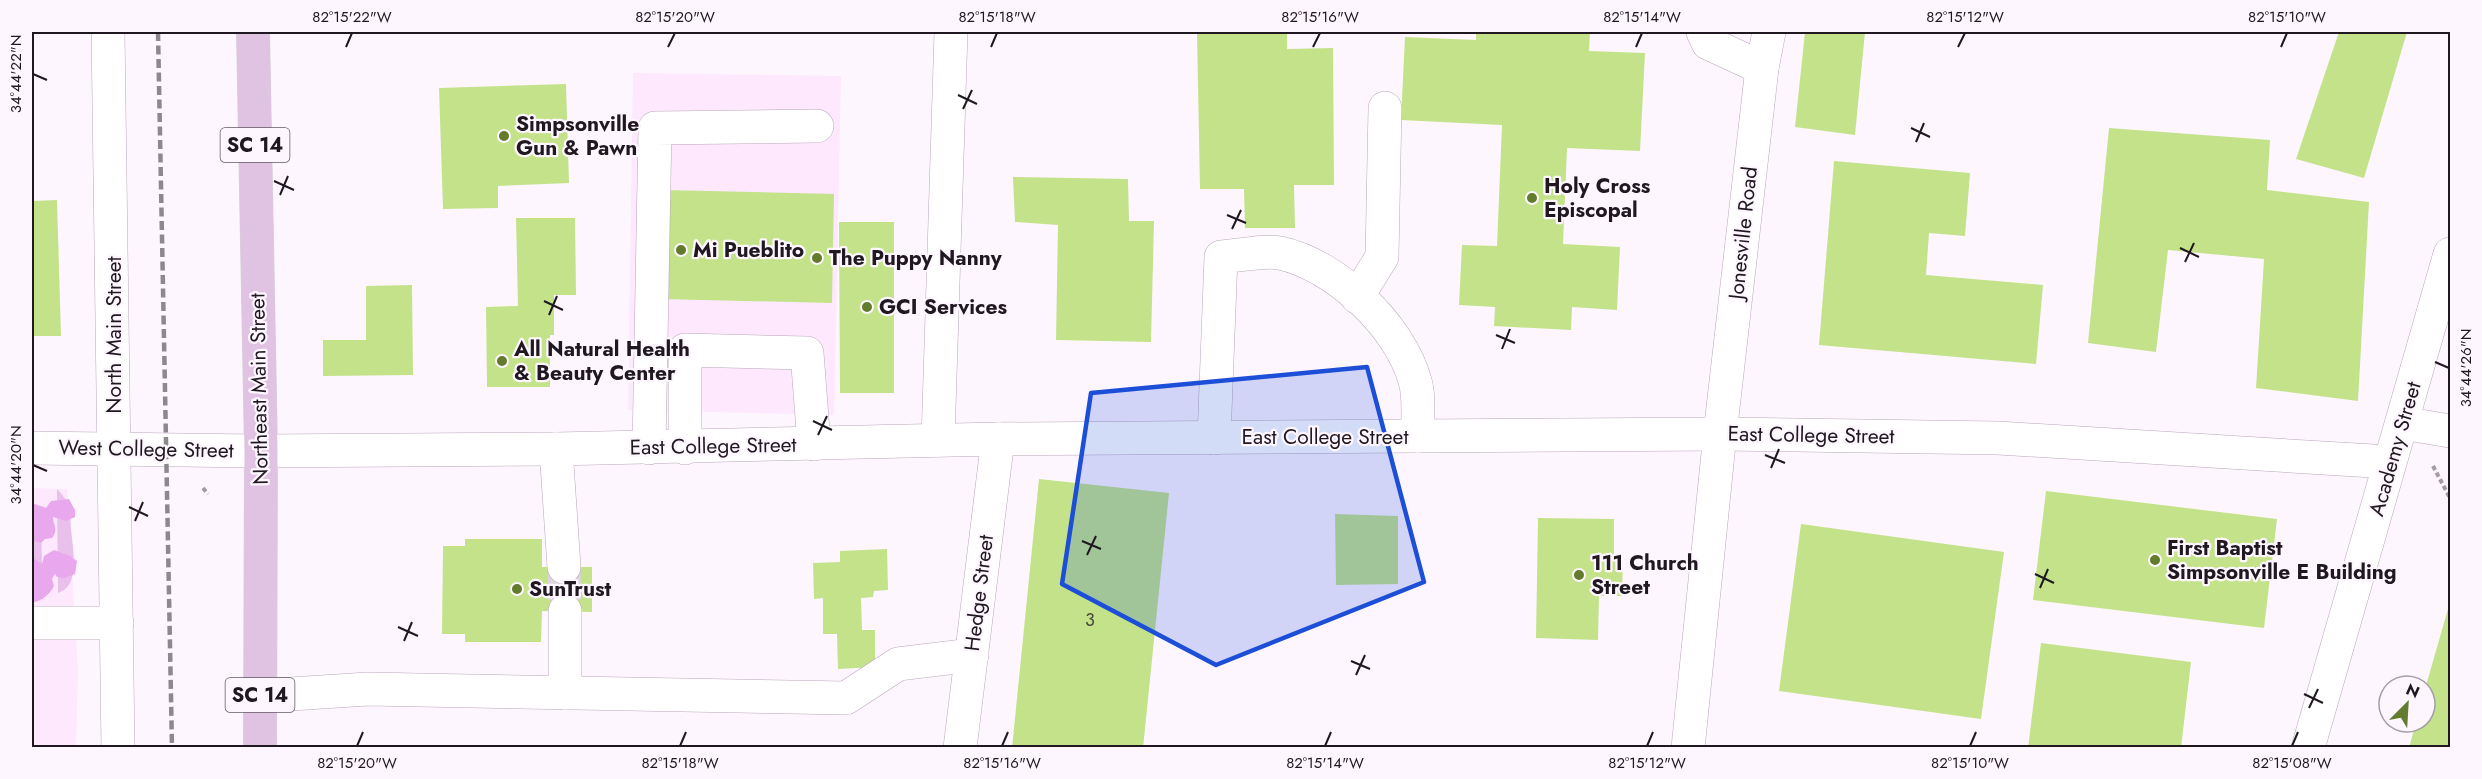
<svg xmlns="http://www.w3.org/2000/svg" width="2482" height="779" viewBox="0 0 2482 779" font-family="Jost,sans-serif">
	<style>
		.built { fill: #fde8fe }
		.green { fill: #e9bfeb }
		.forest { fill: #e9a8ed }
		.building { fill: #c3e28a }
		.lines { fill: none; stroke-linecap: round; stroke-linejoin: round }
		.minor-tunnel { stroke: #ddd5dd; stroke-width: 33; stroke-dasharray: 33 16; stroke-linecap: butt }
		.minor-casing { stroke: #baa7bb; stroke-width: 34 }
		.major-casing { stroke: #d7d5d7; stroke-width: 34 }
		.path { stroke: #a29aa2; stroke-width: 4; stroke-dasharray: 4.5 3; stroke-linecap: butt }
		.minor { stroke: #fff; stroke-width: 33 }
		.major { stroke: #e0c2e2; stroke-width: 33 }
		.rail { stroke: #8e878f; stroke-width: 4.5; stroke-dasharray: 9 4.5; stroke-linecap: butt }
		.marked { fill: #1d4ed8; fill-opacity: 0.2; stroke: #1d4ed8; stroke-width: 4.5; stroke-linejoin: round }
		.ticks { fill: none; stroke: #1f1820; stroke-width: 2 }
		.poi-dot { fill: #627b2d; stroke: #fef6fe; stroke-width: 2 }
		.labels { text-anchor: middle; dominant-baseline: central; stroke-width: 4.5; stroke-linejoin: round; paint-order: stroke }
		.number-label { font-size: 18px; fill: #484a3a }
		.shield { fill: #fef6fe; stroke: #625b63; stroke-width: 1.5 }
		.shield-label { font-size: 20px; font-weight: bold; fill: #1f1820 }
		.poi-label { font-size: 21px; font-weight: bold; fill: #1f1820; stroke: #fef6fe; text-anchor: start }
		.street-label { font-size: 21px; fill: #1f1820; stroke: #fef6fe }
		.neatline { fill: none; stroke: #1f1820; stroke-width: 2 }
		.ticks-label { font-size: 15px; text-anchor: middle; fill: #1f1820 }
	</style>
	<rect width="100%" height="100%" fill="#fef6fe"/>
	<g class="built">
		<path d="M633 73 841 76 834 415 628 410Z"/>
		<path d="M32 488 67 489 78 671 76 747 32 748Z"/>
	</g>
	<g class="green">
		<path d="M57 489C62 494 68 502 70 509 71 515 70 522 71 528 72 546 82 586 58 593Z"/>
		<path d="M32 525 41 526 43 599 32 598Z"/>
	</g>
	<g class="forest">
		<path d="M69 499 75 510V517L66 521 53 517C53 525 59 529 52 538L45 539 41 543 32 540V503L46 508 51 501Z"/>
		<path d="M54 550 70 556 77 561 75 574 64 578 57 577 55 574 52 579 54 586C50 594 41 602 32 602V560L33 558 42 564 44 556Z"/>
	</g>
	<g class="building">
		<path d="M1197 32H1287V49L1333 48 1334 185H1294L1295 228H1245L1244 189H1200Z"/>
		<path d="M1476 32H1590L1589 51 1645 53 1640 151 1567 148 1563 244 1620 247 1617 310 1572 307 1571 330 1494 326 1495 307 1459 305 1462 245 1497 246 1502 125 1401 120 1405 37 1476 40Z"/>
		<path d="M1805 32H1865L1855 135 1795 127Z"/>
		<path d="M2339 32H2407L2364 178 2296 159Z"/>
		<path d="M566 84 569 183 498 186V208L443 209 439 88Z"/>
		<path d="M2109 128 2270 140 2267 190 2369 202 2358 401 2256 388 2264 259 2168 250 2156 352 2088 343Z"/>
		<path d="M1834 161 1970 173 1965 236 1929 233 1926 275 2043 285 2036 364 1819 345Z"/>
		<path d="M1013 177 1128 179 1129 221H1154L1151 342 1056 340 1058 225 1015 222Z"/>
		<path d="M663 190 834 194 832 303 661 299Z"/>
		<path d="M57 200 61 336H32V201Z"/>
		<path d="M516 218H575L576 295H554V335H550V387H487L486 307 518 306Z"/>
		<path d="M839 222H894V393H840Z"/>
		<path d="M412 285 413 375 323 376V340H366V286Z"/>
		<path d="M1039 479 1169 493 1143 748H1012Z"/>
		<path d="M2046 491 2277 519 2264 628 2033 600Z"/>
		<path d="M1335 514 1398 516V584L1336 585Z"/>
		<path d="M1538 518 1614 519V554L1623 555 1622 596H1599L1598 640 1536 638Z"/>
		<path d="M1801 524 2004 552 1981 719 1779 691Z"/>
		<path d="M465 539H542V567H592V612L542 611 541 642H465V634H442L443 546H465Z"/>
		<path d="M887 549 888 590 874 591 873 597 861 598 862 630H875V667L838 669 837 634H823V598L814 599 813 563 840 562V551Z"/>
		<path d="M2450 602V748H2409L2416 722H2425V689Z"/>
		<path d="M2041 643 2191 662 2181 748H2028Z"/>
	</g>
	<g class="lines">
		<path class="minor-tunnel" d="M564 567 565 611"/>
		<defs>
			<g id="minor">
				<path d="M108 32 118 748"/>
				<path d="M1703 32 1708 43 1762 68"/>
				<path d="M1357 297 1382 257 1385 108"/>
				<path d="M2402 423 2450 431"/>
				<path d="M1214 438 1221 257C1237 256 1265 250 1280 253 1336 265 1400 326 1415 381 1420 397 1417 419 1418 436"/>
				<path d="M938 440 951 32"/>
				<path d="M32 448 261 451 556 449 998 439 1720 434 1998 438 2373 461 2389 464"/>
				<path d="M649 448 655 128 817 126"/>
				<path d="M685 448V350L807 353 814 444"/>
				<path d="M556 449 564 567"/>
				<path d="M32 623H117"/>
				<path d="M565 693V611"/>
				<path d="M260 696 368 689 846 698 898 664 972 655"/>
				<path d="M960 748 998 439"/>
				<path d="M1688 748 1720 434 1762 68 1769 32"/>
				<path d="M2308 748 2450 254"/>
			</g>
			<path id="major" d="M253 32 261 451 260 748"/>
		</defs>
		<use href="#minor" class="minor-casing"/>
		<use href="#major" class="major-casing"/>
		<g class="path">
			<path d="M2433 466 2450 498"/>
			<path d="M203 488 208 494"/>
		</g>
		<use href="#minor" class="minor"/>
		<use href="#major" class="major"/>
		<path class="rail" d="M158 32 172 748"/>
	</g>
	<path class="marked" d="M1367 367 1424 582 1216 665 1062 584 1091 393Z"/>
	<path class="ticks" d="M346 47 352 33M668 47 675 33M991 47 997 33M1313 47 1320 33M1636 47 1642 33M1958 47 1965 33M2281 47 2287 33M33 74 47 80M958 95 977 104M963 109 972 90M1911 128 1930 137M1916 142 1924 123M274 181 294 190M280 195 288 176M1227 215 1246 223M1232 229 1241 210M2180 248 2199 257M2185 262 2194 243M544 301 563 310M549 315 557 296M1496 335 1515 343M1502 349 1510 329M2435 362 2449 368M813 421 832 430M818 435 827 416M1765 455 1785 463M33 465 47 471M1771 468 1779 449M129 507 148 516M135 521 143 502M1082 541 1101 549M1087 555 1096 536M2035 574 2054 583M2040 588 2048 569M398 627 418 636M404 641 412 622M1351 661 1370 669M1356 675 1365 655M2304 694 2323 703M2309 708 2318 689M357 746 363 732M680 746 686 732M1002 746 1008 732M1325 746 1331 732M1647 746 1653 732M1970 746 1976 732M2292 746 2298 732"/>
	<g class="poi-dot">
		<circle cx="504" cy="136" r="6"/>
		<circle cx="1532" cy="198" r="6"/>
		<circle cx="681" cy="250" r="6"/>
		<circle cx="817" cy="258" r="6"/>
		<circle cx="867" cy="307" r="6"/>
		<circle cx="502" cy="361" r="6"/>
		<circle cx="2155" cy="560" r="6"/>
		<circle cx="1579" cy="575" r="6"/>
		<circle cx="517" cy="589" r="6"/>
	</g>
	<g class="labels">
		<g class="number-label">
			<text x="1090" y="620">3</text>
		</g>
		<g class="shield">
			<rect x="220.5" y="128" width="69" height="34" rx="4.5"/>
			<rect x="225.5" y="678" width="69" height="34" rx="4.5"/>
		</g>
		<g class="shield-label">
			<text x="255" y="145">SC 14</text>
			<text x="260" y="695">SC 14</text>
		</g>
		<g class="poi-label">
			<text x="516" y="124">Simpsonville<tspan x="516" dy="24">Gun &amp; Pawn</tspan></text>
			<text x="1544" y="186">Holy Cross<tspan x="1544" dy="24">Episcopal</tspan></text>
			<text x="693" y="250">Mi Pueblito</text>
			<text x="829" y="258">The Puppy Nanny</text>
			<text x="879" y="307">GCI Services</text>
			<text x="514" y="349">All Natural Health<tspan x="514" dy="24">&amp; Beauty Center</tspan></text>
			<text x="2167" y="548">First Baptist<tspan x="2167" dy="24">Simpsonville E Building</tspan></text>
			<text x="1591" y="563">111 Church<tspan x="1591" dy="24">Street</tspan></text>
			<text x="529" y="589">SunTrust</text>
		</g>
		<g class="street-label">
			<text transform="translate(1743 233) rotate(-84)">Jonesville Road</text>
			<text transform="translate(114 335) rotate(-90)">North Main Street</text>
			<text transform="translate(259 389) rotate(-91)">Northeast Main Street</text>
			<text transform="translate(1811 435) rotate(1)">East College Street</text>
			<text x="1325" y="437">East College Street</text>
			<text transform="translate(713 446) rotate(-1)">East College Street</text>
			<text transform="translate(146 449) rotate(1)">West College Street</text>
			<text transform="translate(2395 449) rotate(-74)">Academy Street</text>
			<text transform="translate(979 593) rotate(-83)">Hedge Street</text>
		</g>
	</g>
	<rect width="2482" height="779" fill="none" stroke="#fef6fe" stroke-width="66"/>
	<g transform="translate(2407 704) rotate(24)"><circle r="28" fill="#fef6fe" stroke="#a59da5" stroke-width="1.5"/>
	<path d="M0-4.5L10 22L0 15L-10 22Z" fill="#627b2d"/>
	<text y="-9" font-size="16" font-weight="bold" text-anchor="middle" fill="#1f1820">N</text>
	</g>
	<rect x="33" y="33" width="2416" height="713" class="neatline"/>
	<g class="ticks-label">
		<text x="352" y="22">82°15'22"W</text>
		<text x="675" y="22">82°15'20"W</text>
		<text x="997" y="22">82°15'18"W</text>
		<text x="1320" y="22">82°15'16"W</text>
		<text x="1642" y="22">82°15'14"W</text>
		<text x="1965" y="22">82°15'12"W</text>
		<text x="2287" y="22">82°15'10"W</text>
		<text transform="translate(16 74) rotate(-90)" y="5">34°44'22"N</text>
		<text transform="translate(2466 368) rotate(-90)" y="5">34°44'26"N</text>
		<text transform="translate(16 465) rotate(-90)" y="5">34°44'20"N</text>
		<text x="357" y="768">82°15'20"W</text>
		<text x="680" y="768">82°15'18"W</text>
		<text x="1002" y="768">82°15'16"W</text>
		<text x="1325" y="768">82°15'14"W</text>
		<text x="1647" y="768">82°15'12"W</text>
		<text x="1970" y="768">82°15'10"W</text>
		<text x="2292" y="768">82°15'08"W</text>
	</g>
</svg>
